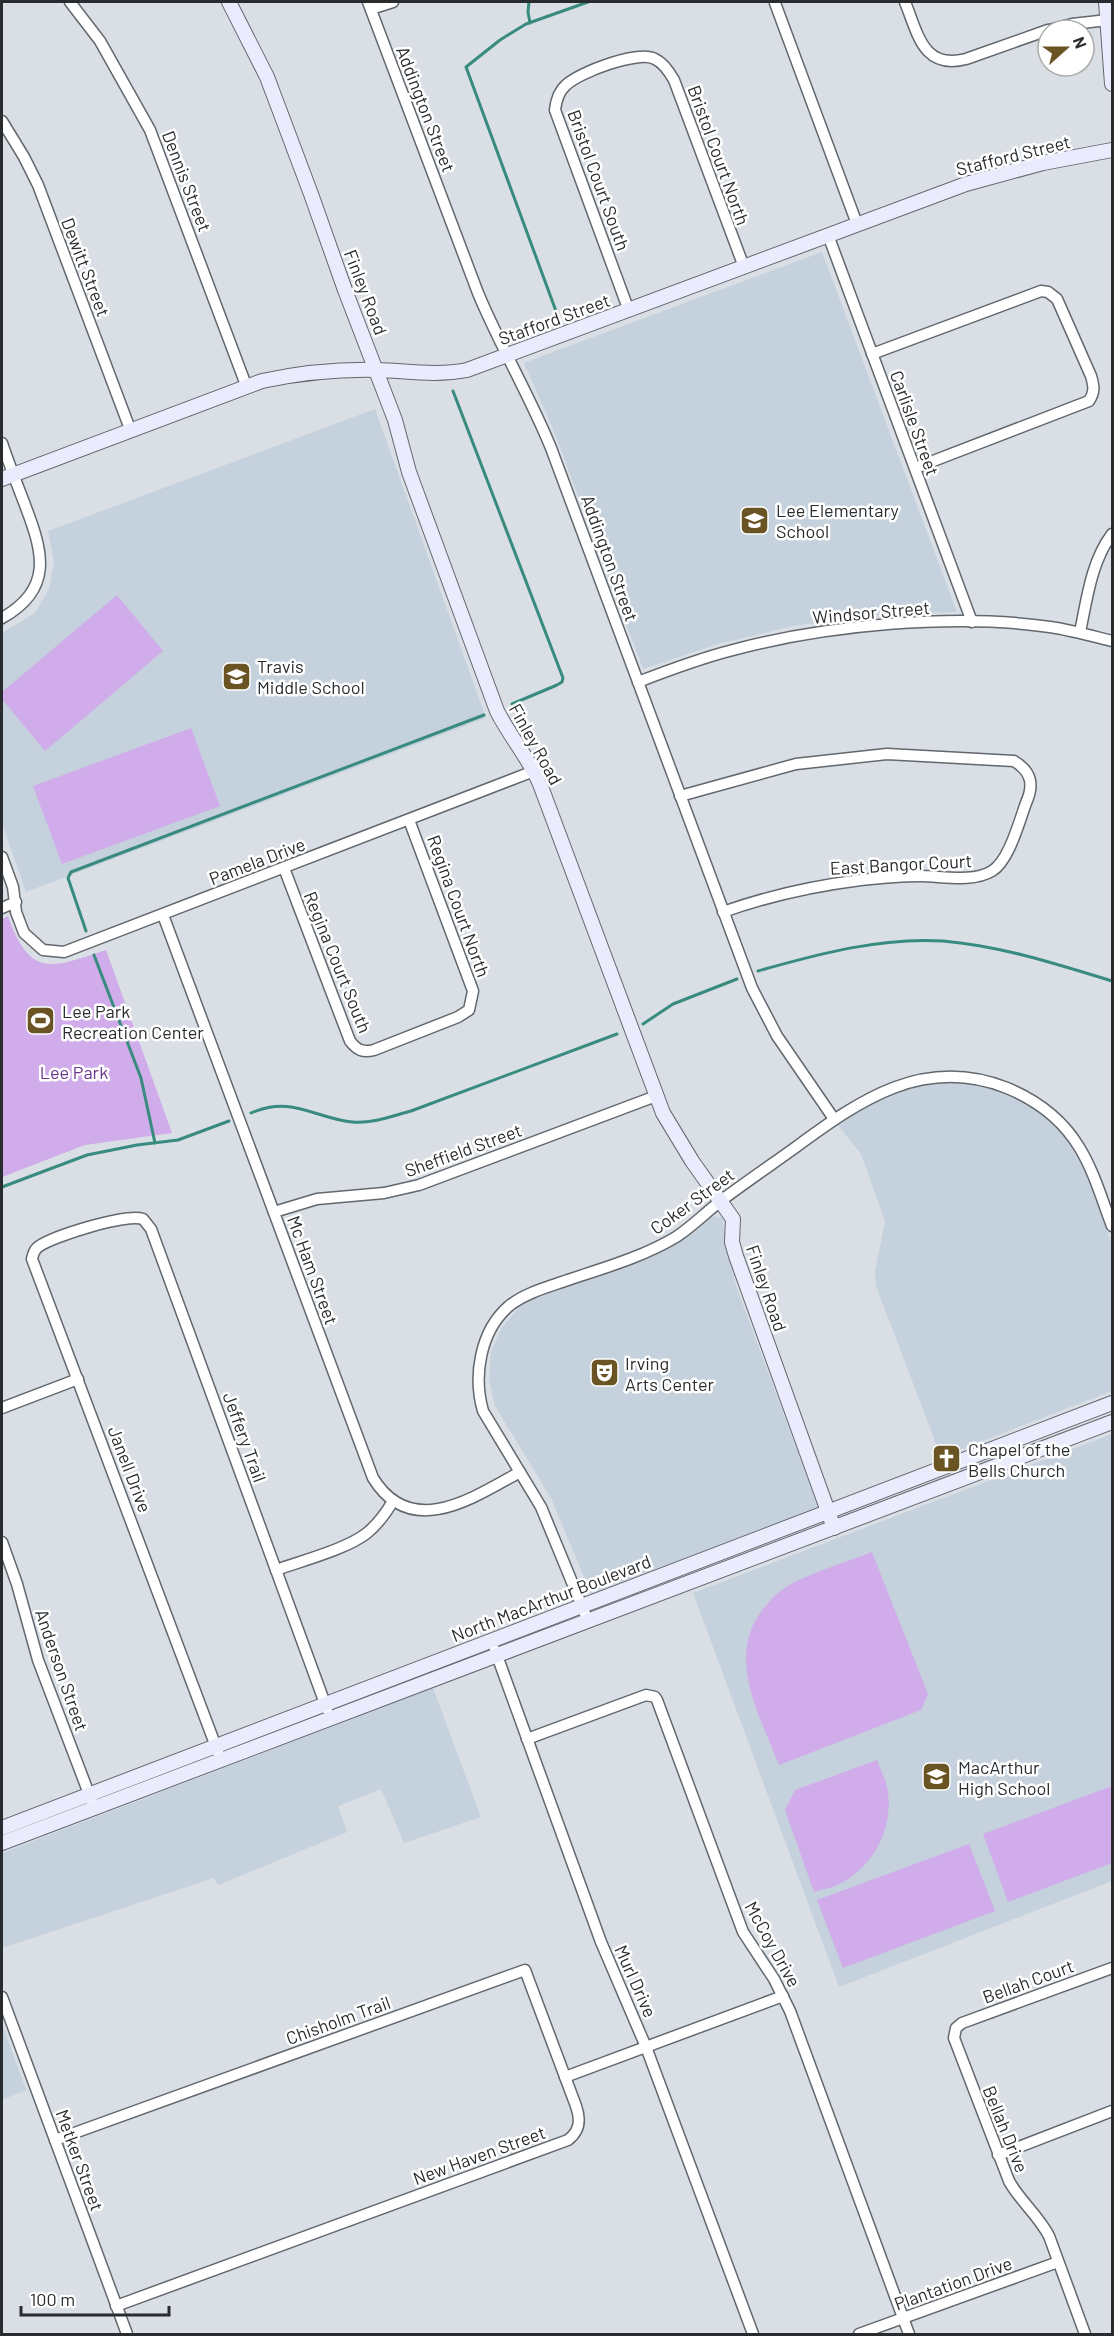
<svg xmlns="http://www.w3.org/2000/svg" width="1114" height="2336" viewBox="0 0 1114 2336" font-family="Barlow,sans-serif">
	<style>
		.built { fill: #c5d1dc }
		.green { fill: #d0aceb }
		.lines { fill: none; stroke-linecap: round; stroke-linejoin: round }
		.stream { stroke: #388b7e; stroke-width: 3 }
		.street-casing { stroke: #62686d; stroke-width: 13 }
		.secondary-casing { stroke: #62686d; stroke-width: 16 }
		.street { stroke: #fff; stroke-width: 10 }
		.secondary { stroke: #eaecfe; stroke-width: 14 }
		.labels { text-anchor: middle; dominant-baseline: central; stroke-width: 5; stroke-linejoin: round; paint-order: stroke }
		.street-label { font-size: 18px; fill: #292c2e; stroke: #fff }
		.poi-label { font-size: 18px; fill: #292c2e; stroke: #fff; text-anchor: start }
		.park-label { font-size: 18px; fill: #683588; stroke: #fff }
	</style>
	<rect width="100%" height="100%" fill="#d9dfe5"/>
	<g class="built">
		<path d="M822 252 957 612 888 614 793 626 718 644 643 669 553 429 524 363Z"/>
		<path d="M375 409 486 718 26 892 2 823V633L35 613 49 589 54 562 48 531Z"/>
		<path d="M948 1080 991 1087 1031 1106 1064 1135 1086 1173 1112 1244V1391L941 1457 876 1286 875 1272 885 1221 861 1154 837 1124 864 1105 904 1087Z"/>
		<path d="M714 1216 722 1218 736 1286 818 1507 591 1594 551 1498 495 1406 489 1379 491 1352 502 1327 521 1306 544 1293 667 1248Z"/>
		<path d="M1112 1434V1881L839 1987 693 1593Z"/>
		<path d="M433 1688 481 1817 404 1843 381 1789 338 1806 347 1832 218 1885 214 1878 2 1948V1853Z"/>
		<path d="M2 2024 26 2090 2 2100Z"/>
	</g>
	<g class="green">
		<path d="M117 595 163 651 45 751 2 699V692Z"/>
		<path d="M191 728 220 806 62 864 33 786Z"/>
		<path d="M8 916C30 979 52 968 106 950L172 1133 85 1145 2 1177V919Z"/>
		<path d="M872 1552 928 1694 921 1710 779 1765C760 1716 725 1657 763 1609 772 1598 782 1588 795 1582 819 1570 847 1562 872 1552Z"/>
		<path d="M877 1760C880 1769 885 1778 887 1787 895 1824 875 1866 841 1883 833 1888 823 1889 814 1892L785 1810 795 1790Z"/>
		<path d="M1112 1786V1863L1008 1902 983 1834Z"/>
		<path d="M969 1844 995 1911 843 1968 817 1900Z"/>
	</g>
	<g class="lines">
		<g class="stream">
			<path d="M529 2 528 12 530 23"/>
			<path d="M560 322 466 67 500 40 526 24 588 2"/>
			<path d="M453 391 563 678 562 682 557 685 512 704"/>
			<path d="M86 931 68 878 71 872 484 715"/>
			<path d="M94 955 141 1078 155 1143"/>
			<path d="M758 971C818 954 881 937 943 941 1001 946 1057 964 1112 981"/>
			<path d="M643 1024 673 1004 737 979"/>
			<path d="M251 1113C292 1095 314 1118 352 1122 372 1124 392 1116 411 1111L617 1034"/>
			<path d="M2 1187 87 1155 137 1145 178 1140 229 1121"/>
		</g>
		<defs>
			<g id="street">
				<path d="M70 2 100 41 150 130 246 385"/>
				<path d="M368 2 478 293C500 346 529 394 551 448L752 988 777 1036 834 1119"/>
				<path d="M905 2C918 34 923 70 966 59L1048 30"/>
				<path d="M775 3 857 224"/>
				<path d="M371 9 393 2"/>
				<path d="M1049 30 1072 24 1108 20"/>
				<path d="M2 121 24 157 38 185 130 429"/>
				<path d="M828 235 972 622"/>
				<path d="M629 311 555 110C556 101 558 92 566 85 580 72 638 50 655 59 664 63 670 73 674 80L744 267"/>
				<path d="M872 354 1041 291 1048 292 1057 299 1091 376C1094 386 1095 392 1089 401L915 468"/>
				<path d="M2 443C9 464 17 484 25 505 43 552 54 589 2 618"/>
				<path d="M1080 632C1087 599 1091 562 1112 534"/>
				<path d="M638 682C669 670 701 658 733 650 826 625 954 613 1050 627 1071 630 1092 636 1112 641"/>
				<path d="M680 796 796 764 887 754 1014 761C1032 772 1034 785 1026 803 1019 822 1009 861 992 871 972 883 942 876 920 876 900 876 880 878 861 880 813 886 768 896 723 912"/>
				<path d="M2 857 13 887 16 912 24 933 43 950 64 952 534 771"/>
				<path d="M284 868 350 1041C357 1050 363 1053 374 1050L458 1017 469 1010 473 991 409 820"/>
				<path d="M2 908 16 902"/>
				<path d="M163 915 373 1478C411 1540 473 1498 520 1472"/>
				<path d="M274 1212 317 1199 384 1193 419 1185 656 1096"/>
				<path d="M2 1408 78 1379"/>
				<path d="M2 1542 17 1584 38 1660 94 1807"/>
				<path d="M276 1570C301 1561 347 1549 367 1533 378 1524 386 1513 393 1501"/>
				<path d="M588 1621 541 1507 483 1411C473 1376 480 1331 509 1306 524 1294 544 1288 562 1282 600 1269 641 1258 676 1237 693 1226 706 1212 722 1200 746 1182 771 1165 796 1147 860 1100 924 1055 1007 1088 1036 1100 1062 1119 1079 1147 1094 1171 1102 1200 1112 1226"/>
				<path d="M495 1650 601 1942 646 2047 753 2334"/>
				<path d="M527 1739 646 1695 655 1697 657 1700 743 1932 774 1979 790 2011 909 2334"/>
				<path d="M218 1752 32 1259C33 1254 34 1250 38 1247 53 1236 127 1213 143 1219L151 1229 327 1709"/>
				<path d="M2 1997 127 2334"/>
				<path d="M565 2077 783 1996"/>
				<path d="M55 2140 525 1970 576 2106C581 2120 580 2131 568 2140L116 2306"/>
				<path d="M998 2155 1112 2111"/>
				<path d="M859 2334 1058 2262"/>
				<path d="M1085 2334 1049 2236C1038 2215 1020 2201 1009 2181L954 2038 956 2028 962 2023 1112 1968"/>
			</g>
			<g id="secondary">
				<path d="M229 2 267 77 311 194 345 290 395 420 409 472 497 711C510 737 529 758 540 784L663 1113 692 1161 733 1219 732 1242 736 1256 834 1528"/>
				<path d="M1106 2 1112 84"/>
				<path d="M2 479 262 381C300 373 339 369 378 370 407 371 438 376 467 370L966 184 1043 163 1112 150"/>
				<path d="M2 1828 1112 1403"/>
				<path d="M2 1843 1112 1422"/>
			</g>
		</defs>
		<use href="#street" class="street-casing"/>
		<use href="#secondary" class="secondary-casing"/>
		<use href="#street" class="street"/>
		<use href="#secondary" class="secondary"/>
	</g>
	<defs>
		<symbol id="school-square" viewBox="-11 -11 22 22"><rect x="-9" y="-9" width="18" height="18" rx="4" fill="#6b5424" stroke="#fff"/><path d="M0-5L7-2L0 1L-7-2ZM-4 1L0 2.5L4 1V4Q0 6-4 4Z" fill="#fff"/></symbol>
		<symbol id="stadium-square" viewBox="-11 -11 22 22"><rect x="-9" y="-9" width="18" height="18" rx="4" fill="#6b5424" stroke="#fff"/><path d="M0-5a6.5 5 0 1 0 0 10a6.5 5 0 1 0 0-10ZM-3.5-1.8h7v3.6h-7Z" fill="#fff"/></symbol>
		<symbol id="theatre-square" viewBox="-11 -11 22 22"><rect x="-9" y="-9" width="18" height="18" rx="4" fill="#6b5424" stroke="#fff"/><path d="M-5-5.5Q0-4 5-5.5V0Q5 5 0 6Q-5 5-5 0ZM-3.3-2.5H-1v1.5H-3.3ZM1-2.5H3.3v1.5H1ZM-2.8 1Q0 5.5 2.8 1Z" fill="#fff"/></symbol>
		<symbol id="church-square" viewBox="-11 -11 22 22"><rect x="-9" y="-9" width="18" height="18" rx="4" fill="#6b5424" stroke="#fff"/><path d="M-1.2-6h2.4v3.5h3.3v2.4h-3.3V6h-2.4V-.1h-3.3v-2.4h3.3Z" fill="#fff"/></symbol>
	</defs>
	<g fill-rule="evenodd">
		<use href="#school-square" x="738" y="504" width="33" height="33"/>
		<use href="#school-square" x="220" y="660" width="33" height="33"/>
		<use href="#stadium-square" x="24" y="1004" width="33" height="33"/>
		<use href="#theatre-square" x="588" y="1356" width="33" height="33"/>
		<use href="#church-square" x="930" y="1442" width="33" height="33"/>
		<use href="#school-square" x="920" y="1760" width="33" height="33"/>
	</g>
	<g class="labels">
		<g class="street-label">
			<text transform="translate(426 109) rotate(69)">Addington Street</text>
			<text transform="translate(719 155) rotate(70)">Bristol Court North</text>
			<text transform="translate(1013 155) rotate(-14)">Stafford Street</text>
			<text transform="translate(599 180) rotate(70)">Bristol Court South</text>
			<text transform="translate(187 181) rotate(69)">Dennis Street</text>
			<text transform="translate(86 267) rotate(69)">Dewitt Street</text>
			<text transform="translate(366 292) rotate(69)">Finley Road</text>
			<text transform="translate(554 319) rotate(-20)">Stafford Street</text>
			<text transform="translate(915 423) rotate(70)">Carlisle Street</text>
			<text transform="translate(610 558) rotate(70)">Addington Street</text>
			<text transform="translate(871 612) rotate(-5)">Windsor Street</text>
			<text transform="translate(536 744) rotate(61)">Finley Road</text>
			<text transform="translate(257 861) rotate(-21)">Pamela Drive</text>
			<text transform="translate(901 864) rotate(-3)">East Bangor Court</text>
			<text transform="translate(459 906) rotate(70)">Regina Court North</text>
			<text transform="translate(338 962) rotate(68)">Regina Court South</text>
			<text transform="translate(463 1150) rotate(-20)">Sheffield Street</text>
			<text transform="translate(692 1201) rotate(-36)">Coker Street</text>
			<text transform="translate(313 1270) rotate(70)">Mc Ham Street</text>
			<text transform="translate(767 1288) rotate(71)">Finley Road</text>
			<text transform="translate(245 1437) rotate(70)">Jeffery Trail</text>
			<text transform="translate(130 1469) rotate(69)">Janell Drive</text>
			<text transform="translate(551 1598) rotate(-21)">North MacArthur Boulevard</text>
			<text transform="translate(62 1670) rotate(71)">Anderson Street</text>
			<text transform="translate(773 1944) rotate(61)">McCoy Drive</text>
			<text transform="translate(636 1981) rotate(66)">Murl Drive</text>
			<text transform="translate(1028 1981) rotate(-20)">Bellah Court</text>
			<text transform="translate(338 2020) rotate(-20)">Chisholm Trail</text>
			<text transform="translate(1006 2129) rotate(68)">Bellah Drive</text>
			<text transform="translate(479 2155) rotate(-20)">New Haven Street</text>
			<text transform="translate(80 2160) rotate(70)">Metker Street</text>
			<text transform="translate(953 2283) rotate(-20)">Plantation Drive</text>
		</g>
		<g class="poi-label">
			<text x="776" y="510">Lee Elementary<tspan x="776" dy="21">School</tspan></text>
			<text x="257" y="666">Travis<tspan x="257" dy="21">Middle School</tspan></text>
			<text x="62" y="1011">Lee Park<tspan x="62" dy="21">Recreation Center</tspan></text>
			<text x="625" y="1363">Irving<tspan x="625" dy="21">Arts Center</tspan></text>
			<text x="968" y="1449">Chapel of the<tspan x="968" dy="21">Bells Church</tspan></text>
			<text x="958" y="1767">MacArthur<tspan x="958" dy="21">High School</tspan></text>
		</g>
		<g class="park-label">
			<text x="74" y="1072">Lee Park</text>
		</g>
	</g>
	<rect width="1114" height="2336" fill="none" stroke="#292c2e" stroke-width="6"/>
	<g transform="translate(1066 48) rotate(69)"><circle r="28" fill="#ffffff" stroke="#a9abab" stroke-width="1.5"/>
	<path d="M0-4.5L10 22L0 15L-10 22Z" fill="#6b5424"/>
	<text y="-9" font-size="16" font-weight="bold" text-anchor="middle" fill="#292c2e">N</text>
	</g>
	<path d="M21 2306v9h148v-9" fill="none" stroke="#292c2e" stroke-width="3"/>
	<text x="30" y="2306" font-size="18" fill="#292c2e" stroke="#ffffff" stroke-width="4.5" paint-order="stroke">100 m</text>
</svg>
